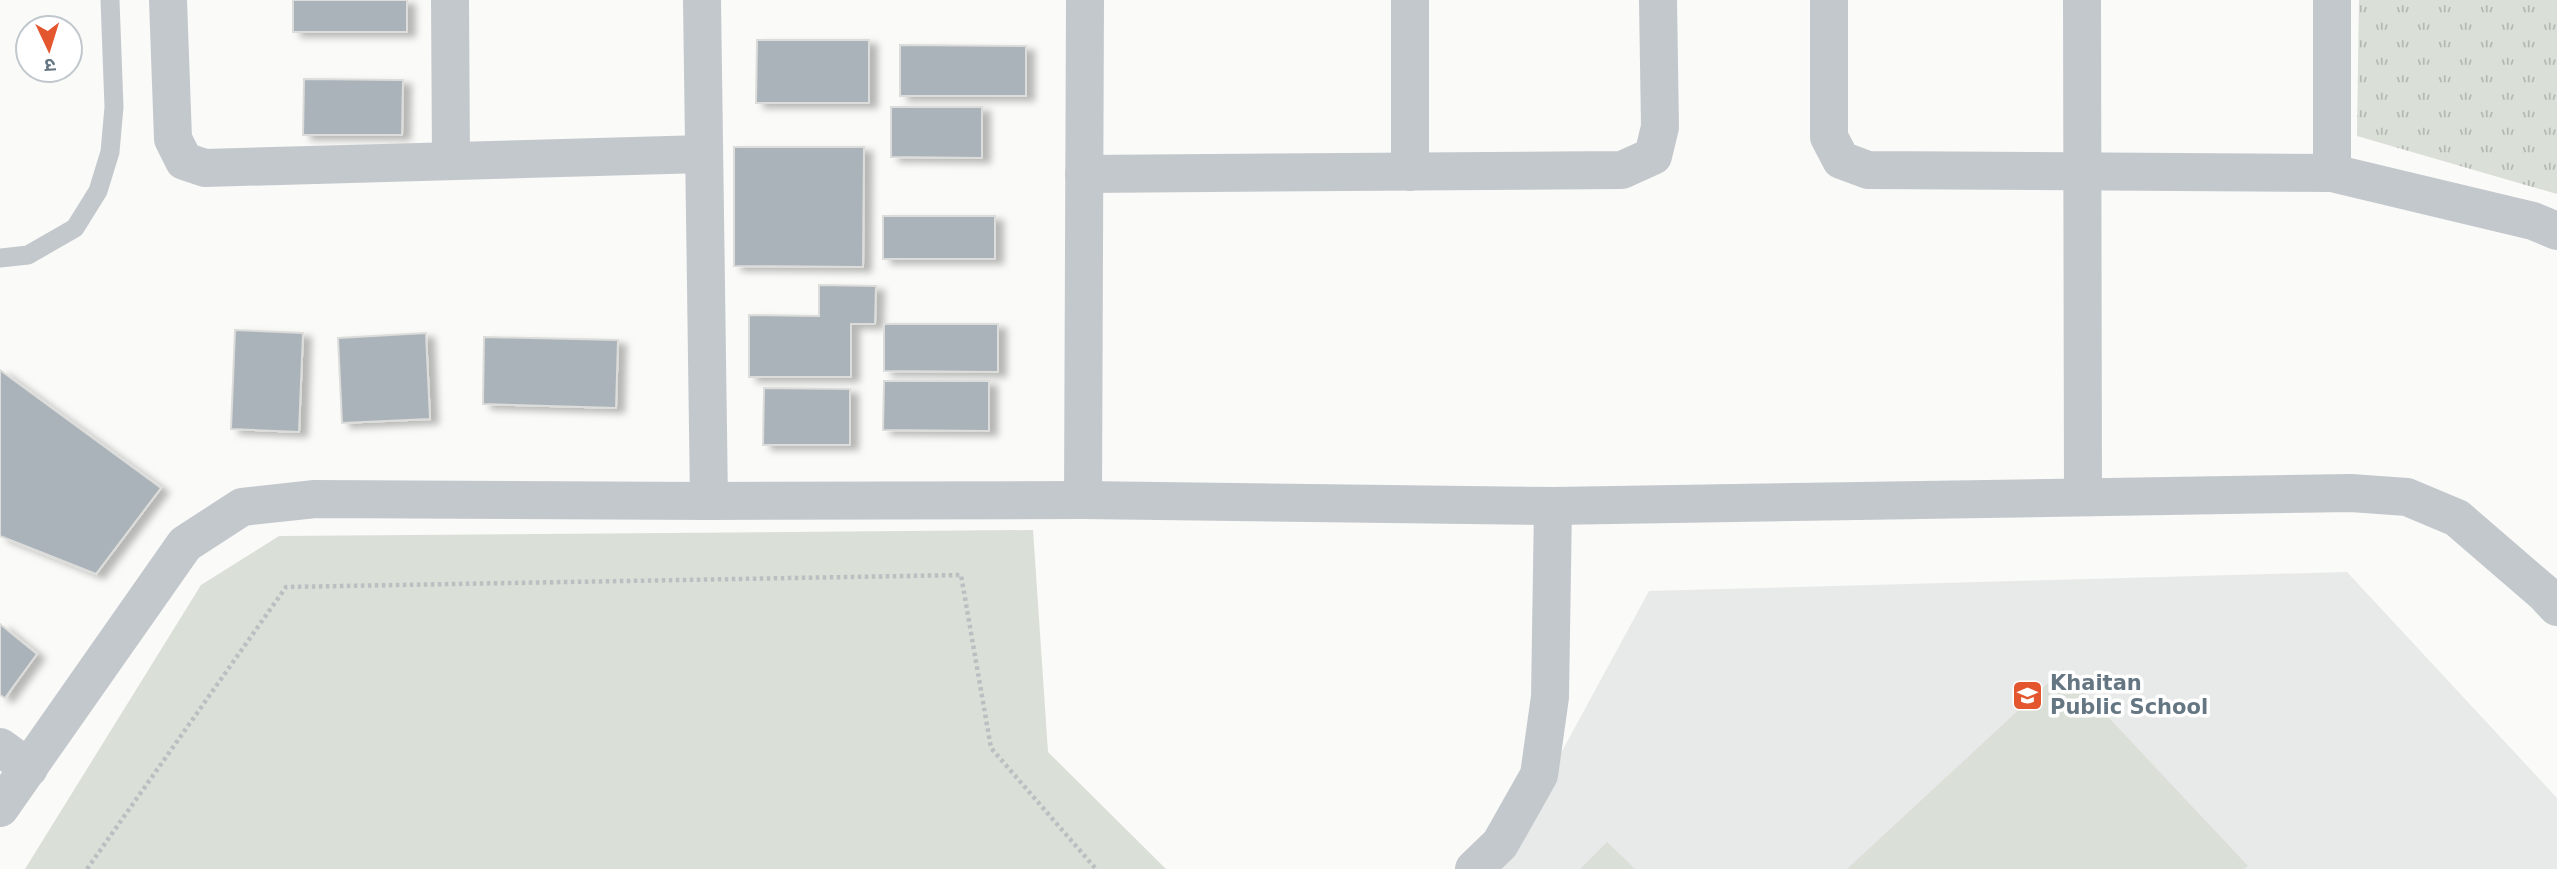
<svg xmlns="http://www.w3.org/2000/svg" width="2557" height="869" viewBox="0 0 2557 869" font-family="'DejaVu Sans','Noto Sans Devanagari',sans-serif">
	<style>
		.built { fill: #e8e9e9 }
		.grass { fill: url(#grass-tufts) }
		.park { fill: #dadfd7 }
		.building { fill: #aab3b9; stroke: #dcdcda; stroke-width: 2; filter: url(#shadow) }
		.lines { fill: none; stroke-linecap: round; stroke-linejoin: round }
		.path { stroke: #bbbfc2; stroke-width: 4.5; stroke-dasharray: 3.5 3.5; stroke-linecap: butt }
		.service { stroke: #c3c8cc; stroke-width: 19 }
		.minor { stroke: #c3c8cc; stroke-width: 38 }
		.labels { text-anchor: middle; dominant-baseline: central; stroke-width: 7; stroke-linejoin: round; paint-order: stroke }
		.poi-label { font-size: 21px; font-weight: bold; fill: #657683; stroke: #fff; text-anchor: start }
	</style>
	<defs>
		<pattern id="grass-tufts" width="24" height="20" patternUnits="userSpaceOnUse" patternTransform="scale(1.75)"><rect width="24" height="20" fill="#dadfd7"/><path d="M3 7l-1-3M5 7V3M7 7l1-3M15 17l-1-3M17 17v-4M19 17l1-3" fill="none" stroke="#b4b9b4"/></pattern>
		<filter id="shadow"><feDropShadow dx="8" dy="4.5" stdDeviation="3.5" flood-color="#0004"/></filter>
	</defs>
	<rect width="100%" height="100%" fill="#fafaf8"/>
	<path class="built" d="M2347 572 2557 798V869H1498L1649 591Z"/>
	<path class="grass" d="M2359 0H2557V194L2357 136Z"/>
	<g class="park">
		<path d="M1033 530 1048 752 1166 869H25L201 585 279 536Z"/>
		<path d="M2063 669 2248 866 2244 869H1847Z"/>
		<path d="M1607 842 1635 869H1580Z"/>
	</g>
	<g class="building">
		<rect x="293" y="0" width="114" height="32"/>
		<path d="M757 40H869V103H756Z"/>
		<path d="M900 45 1026 46V96H900Z"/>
		<path d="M304 79 403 80 402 135H303Z"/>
		<path d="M891 107H982V158L891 157Z"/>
		<path d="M734 147H864L863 267 734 266Z"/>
		<rect x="883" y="216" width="112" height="43"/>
		<path d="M819 285 876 286 875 324H851V377H749V315L819 316Z"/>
		<path d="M884 324H998V372L884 371Z"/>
		<path d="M235 330 303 333 299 432 231 429Z"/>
		<path d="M426 333 430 419 342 423 338 338Z"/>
		<path d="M484 337 618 340 616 408 483 404Z"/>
		<path d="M0 370 161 488 96 574 0 536Z"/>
		<path d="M884 381H989V431L883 430Z"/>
		<path d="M764 388 850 389V445H763Z"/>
		<path d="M0 624 37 654 5 698 0 695Z"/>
	</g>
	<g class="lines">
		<path class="path" d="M87 869 286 587 961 575 991 748 1096 869"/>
		<path class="service" d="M0 258 28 255 75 228 98 191 110 152 114 107 110 0"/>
		<g class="minor">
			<path d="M168 0 173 139 184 161 205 168 704 154"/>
			<path d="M450 0 451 159"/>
			<path d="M702 0 709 501"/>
			<path d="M1410 0V172"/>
			<path d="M1829 0V137L1841 160 1868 170 2332 173 2533 221 2557 231"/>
			<path d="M2082 0 2083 495"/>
			<path d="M2332 173V0"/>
			<path d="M1084 174 1622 170 1653 156 1660 127 1658 0"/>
			<path d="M1083 500 1085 0"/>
			<path d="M0 747 29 768"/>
			<path d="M0 808 185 544 242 507 315 499 709 501 1083 500 1553 506 2351 493 2407 497 2457 518 2544 593 2557 607"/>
			<path d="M1474 869 1500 844 1539 775 1550 697 1553 506"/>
		</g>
	</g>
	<defs>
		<symbol id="school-square" viewBox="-11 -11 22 22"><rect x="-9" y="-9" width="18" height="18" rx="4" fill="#e4572e" stroke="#fff"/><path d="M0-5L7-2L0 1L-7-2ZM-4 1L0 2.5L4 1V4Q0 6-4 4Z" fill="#fff"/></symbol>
	</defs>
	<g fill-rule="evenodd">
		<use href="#school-square" x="2010" y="678" width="35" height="35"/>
	</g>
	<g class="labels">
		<g class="poi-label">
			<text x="2050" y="683">Khaitan<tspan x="2050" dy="24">Public School</tspan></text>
		</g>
	</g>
	<g transform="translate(49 49) rotate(176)"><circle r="33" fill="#ffffff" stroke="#c1c8cd" stroke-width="2"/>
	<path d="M0-5L12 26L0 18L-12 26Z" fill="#e4572e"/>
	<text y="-10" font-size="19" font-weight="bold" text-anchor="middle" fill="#657683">उ</text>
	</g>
</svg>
